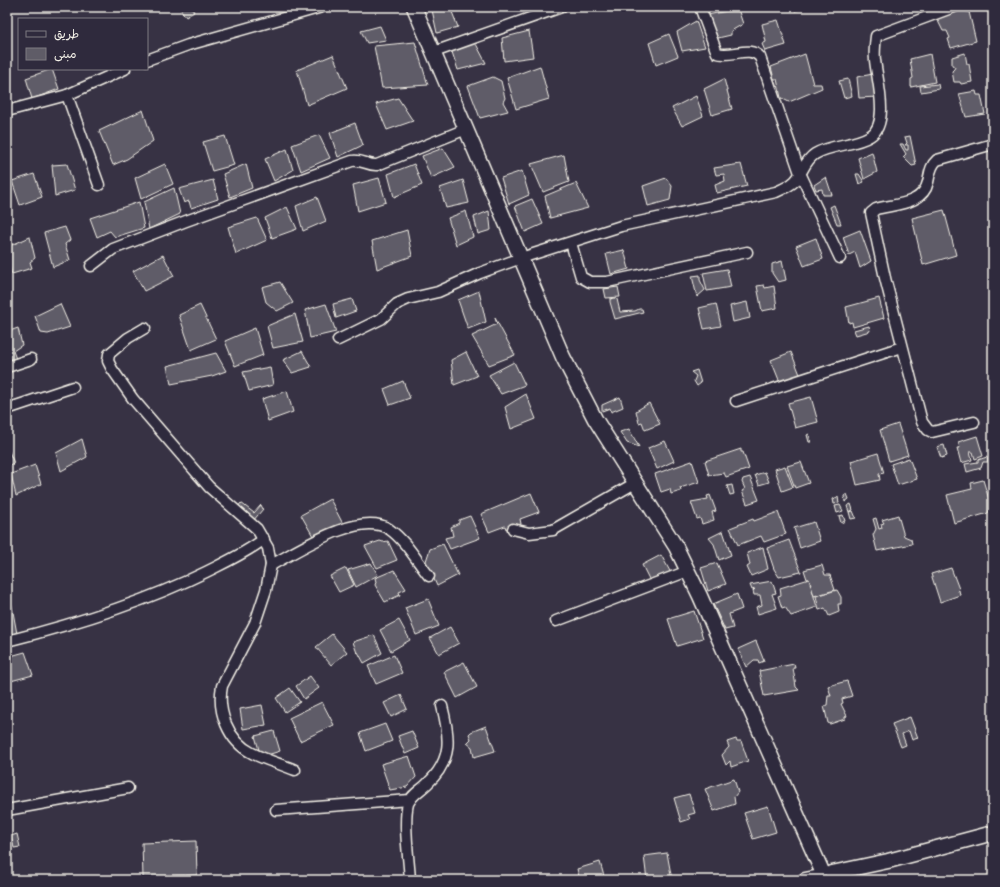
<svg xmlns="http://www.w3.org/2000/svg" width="1000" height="887" viewBox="0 0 1000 887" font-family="'Comic Neue','Playpen Sans Arabic',sans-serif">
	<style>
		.building { fill: #5f5c67; stroke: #f4f1e8 }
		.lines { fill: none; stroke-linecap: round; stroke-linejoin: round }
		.street-casing { stroke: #f4f1e8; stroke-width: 13 }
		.secondary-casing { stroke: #f4f1e8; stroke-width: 17 }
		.street { stroke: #2f2a3d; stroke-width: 10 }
		.secondary { stroke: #2f2a3d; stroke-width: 14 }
	</style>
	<rect width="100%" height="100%" fill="#373244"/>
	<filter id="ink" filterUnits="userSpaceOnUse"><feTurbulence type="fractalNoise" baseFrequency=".025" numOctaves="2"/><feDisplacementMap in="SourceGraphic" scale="8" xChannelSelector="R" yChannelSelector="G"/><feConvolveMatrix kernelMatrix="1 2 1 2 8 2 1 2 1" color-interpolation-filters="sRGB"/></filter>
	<g filter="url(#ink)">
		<g class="building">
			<path d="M179 7H191L194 12 186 17Z"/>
			<path d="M441 7H450L458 27 437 33 432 10Z"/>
			<path d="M793 7H807L795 11Z"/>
			<path d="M738 9 743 24 731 31V35L718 38 707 15Z"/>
			<path d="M956 10 969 12 976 41 951 48 948 39 950 38 947 31H943L936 17Z"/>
			<path d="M778 20 786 45 765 51 762 44 766 42 762 24Z"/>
			<path d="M696 21 705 47 682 51 677 32Z"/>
			<path d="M380 26 386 40 367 43 361 31Z"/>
			<path d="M529 31 533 57 504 61 502 38Z"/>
			<path d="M669 34 678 56 656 65 649 43Z"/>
			<path d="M415 42 428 85 382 88 374 46Z"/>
			<path d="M475 42 486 63 458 70 451 49Z"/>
			<path d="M965 53 967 64H969L972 82 961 84 960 82H954L952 71 954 69 955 67 952 65V57Z"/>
			<path d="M805 54 813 84H821L822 88 789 102 781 98 777 79H774L771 67Z"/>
			<path d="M930 54 935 82 911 87V79L913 78 910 59Z"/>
			<path d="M333 55 347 88 307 105 297 70Z"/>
			<path d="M540 66 549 99 516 109 507 78Z"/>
			<path d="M52 69 59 89 32 99 26 78Z"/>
			<path d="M873 74 877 97 859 98 857 77Z"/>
			<path d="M493 77 501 81 505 98 503 102 508 111 480 118 468 86Z"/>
			<path d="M724 79 732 109 712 115 704 89Z"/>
			<path d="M848 79 852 96 844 98 839 81Z"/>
			<path d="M938 84 939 89 921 92 920 86Z"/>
			<path d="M976 91 977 95H981L985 114 966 117 959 94Z"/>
			<path d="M696 96 703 116 682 126 672 108Z"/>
			<path d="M398 98 413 121 387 130 376 104Z"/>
			<path d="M143 110 153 141 127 159 113 165 99 131Z"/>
			<path d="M355 123 363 145 338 157 330 133Z"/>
			<path d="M319 135 330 158 301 171 292 145Z"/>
			<path d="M225 136 234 165 212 171 203 142Z"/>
			<path d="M910 136 916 165 912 166 903 157 906 154 900 144H903L906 150H908V145H905L907 143 905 137Z"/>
			<path d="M443 148 455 167 431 178 422 156Z"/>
			<path d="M287 149 293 170 274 181 265 159Z"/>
			<path d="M872 152 877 172 864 179 858 158Z"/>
			<path d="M564 155 569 182 543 192 531 164Z"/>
			<path d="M67 164 75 190 55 196 52 165Z"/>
			<path d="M165 164 173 184 141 199 135 178Z"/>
			<path d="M246 164 252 188 230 197 223 174Z"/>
			<path d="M414 164 422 185 394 197 388 174Z"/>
			<path d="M741 164 747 186 717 193 715 185 725 181 724 174 716 175 714 168Z"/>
			<path d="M522 171 529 195 509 204 501 178Z"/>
			<path d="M34 174 42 197 20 205 12 181Z"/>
			<path d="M856 174H859L864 182 859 184Z"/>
			<path d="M826 177 832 195H823L822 189 816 190 814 185Z"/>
			<path d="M379 178 386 202 358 211 353 185Z"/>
			<path d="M666 178 672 186 670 200 648 206 643 186Z"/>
			<path d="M213 180 218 199 191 208 189 201 184 203 179 189Z"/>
			<path d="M463 180 469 203 446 208 440 188Z"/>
			<path d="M576 183 588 208 550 218 545 196Z"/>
			<path d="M174 188 180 214 149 229 144 202Z"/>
			<path d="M317 197 326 221 303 231 296 206Z"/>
			<path d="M532 199 543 224 525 232 515 206Z"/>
			<path d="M139 202 144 228 115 237 110 231 97 237 90 218Z"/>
			<path d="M993 204V218L990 205Z"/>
			<path d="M834 205 841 224H837L830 207Z"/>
			<path d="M287 207 297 229 272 238 265 218Z"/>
			<path d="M944 210 956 255 923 265 912 218Z"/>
			<path d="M466 211 473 237 456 245 448 218Z"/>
			<path d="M489 211 491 230 478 234 474 217Z"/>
			<path d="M257 218 267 240 236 254 228 227Z"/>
			<path d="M65 227 70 240 65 244 70 260 53 267 44 233Z"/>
			<path d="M407 230 412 256 377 269 372 241Z"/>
			<path d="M860 230 871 261 860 268 855 252 849 255 843 237Z"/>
			<path d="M30 237 35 258 30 262 32 268 12 274 7 261V247Z"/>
			<path d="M816 238 823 259 804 266 796 246Z"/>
			<path d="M624 250 629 269 611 274 606 254Z"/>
			<path d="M163 255 174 276 144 291 133 271Z"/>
			<path d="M782 261 786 280 778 282 772 273V264Z"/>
			<path d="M727 269 731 287 707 291 703 273Z"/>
			<path d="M700 275V280L705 290 697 297 692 276Z"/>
			<path d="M280 282 293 303 277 311 266 302 262 287Z"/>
			<path d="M764 285 765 288 774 286 777 308 762 311 757 286Z"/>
			<path d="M618 287 620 297 606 298 604 289Z"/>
			<path d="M479 291 486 322 468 329 458 300Z"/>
			<path d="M615 298 617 299 620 312 635 311 639 309H642L643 312 615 319 610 302V299Z"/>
			<path d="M879 298 884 318 853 327 852 322 849 323 846 307Z"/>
			<path d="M352 299 356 311 336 318 333 304Z"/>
			<path d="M747 302 750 318 733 322 730 306Z"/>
			<path d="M60 304 70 327 48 334 41 333 35 316Z"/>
			<path d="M326 304 336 332 310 338 305 310Z"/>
			<path d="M716 304 721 326 704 329 699 308Z"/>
			<path d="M200 305 216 339 191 350 179 315Z"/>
			<path d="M295 314 303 342 273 348 267 326Z"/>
			<path d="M495 318 515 355 489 365 472 336 497 324Z"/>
			<path d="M869 326 870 331 856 335 854 330Z"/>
			<path d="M18 328 22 345 13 351 16 359 7 361V332Z"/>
			<path d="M255 328 263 355 235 366 225 341Z"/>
			<path d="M302 351 311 367 292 373 283 360Z"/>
			<path d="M466 352 477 376 454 385 451 360Z"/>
			<path d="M791 352 801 377 781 385 771 360Z"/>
			<path d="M216 353 226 371 212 376 171 384 167 366Z"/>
			<path d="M514 362 525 385 501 394 489 375Z"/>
			<path d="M270 367 273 385 249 391 243 372Z"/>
			<path d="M697 370 701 383 697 386 694 381 696 376 691 372Z"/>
			<path d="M403 381 410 398 390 405 384 389Z"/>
			<path d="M287 391 293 412 268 421 262 399Z"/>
			<path d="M526 394 536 419 511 429 505 407Z"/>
			<path d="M620 397 623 407 611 412 610 408 602 411V405Z"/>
			<path d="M811 397 818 422 795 428 788 403Z"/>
			<path d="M649 403 660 424 645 430 642 422 639 423 636 411Z"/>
			<path d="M898 424 908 455 889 461 880 430Z"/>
			<path d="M629 429 639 447 627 443 620 432Z"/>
			<path d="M809 434 811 442H809L807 435Z"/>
			<path d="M977 436 983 456 975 459 973 452H970L972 460 961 463 957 448H960L958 442Z"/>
			<path d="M82 439 87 457 61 471 56 453Z"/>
			<path d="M665 441 674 461 657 469 648 448Z"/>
			<path d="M944 445 947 456 941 458 937 447Z"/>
			<path d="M7 447 14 463 7 466Z"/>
			<path d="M741 449V452H743L749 469 726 477 724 473 709 475 705 461Z"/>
			<path d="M878 453 884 473 879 474 880 480 857 485 851 461Z"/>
			<path d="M987 457 988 462H983L981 468 967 472 965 464 978 462V460Z"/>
			<path d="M909 458 917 479 898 485 891 464Z"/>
			<path d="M692 461 699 482 680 488 681 491 671 494 670 489 661 492 655 474Z"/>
			<path d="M801 462 809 483 795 488 787 466Z"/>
			<path d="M35 465 41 484 16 496 11 474Z"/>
			<path d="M785 466 793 487 782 491 775 469Z"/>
			<path d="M765 472 769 482 759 485 755 475Z"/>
			<path d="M750 477 759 500 747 504 742 491 745 489 742 482 743 479Z"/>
			<path d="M983 480 991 506 988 513 954 523 947 495 972 489 971 483Z"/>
			<path d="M732 485 734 494 730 495 727 486Z"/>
			<path d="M531 493 539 512 520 519 521 524 506 529 505 526 489 532 481 514Z"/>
			<path d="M847 494 849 499 845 502 844 496Z"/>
			<path d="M710 495 716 511 712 512 714 520 702 524 700 518 697 519 691 502 708 499 707 496Z"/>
			<path d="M838 497 839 503 834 504 833 499Z"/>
			<path d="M330 499 343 524 314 538 301 515Z"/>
			<path d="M241 503 254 513 261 505 263 509 253 521 237 508Z"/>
			<path d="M851 504 853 510 849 512 847 506Z"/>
			<path d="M840 505 843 511 837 513 835 506Z"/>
			<path d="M853 511 856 518 851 519 849 512Z"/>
			<path d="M778 512 786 534 764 542 761 536 738 545 730 528 753 519 754 521Z"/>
			<path d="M843 515 845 521 841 523 839 516Z"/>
			<path d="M898 515 904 536 911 539 912 544 877 551 873 535 876 529 873 519 876 518 879 529 882 528 881 524 884 523 882 520Z"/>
			<path d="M470 516 480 538 450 549 445 538 453 536 451 527 459 523V520Z"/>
			<path d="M814 522 820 541 800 548 794 528Z"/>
			<path d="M723 531 731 555 719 560 714 544 709 538Z"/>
			<path d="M789 540 801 572 779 577 774 569 767 548Z"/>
			<path d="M380 541 383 542 388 541 397 560 377 568 365 546Z"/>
			<path d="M443 544 458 575 437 586 426 561 430 549Z"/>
			<path d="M763 547 768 569 751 576 747 567 750 565 747 553Z"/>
			<path d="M661 555 671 573 651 583 642 565Z"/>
			<path d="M371 563 378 575 356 587 348 570Z"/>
			<path d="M717 563 726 584 708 591 701 568Z"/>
			<path d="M822 565 825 575H830L835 590 814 596 809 579H807L804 570Z"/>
			<path d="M346 568 354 585 339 592 330 576Z"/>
			<path d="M951 568 959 589 957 591 959 590 960 595 940 602 931 574Z"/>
			<path d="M394 570 406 589 399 592 400 595 385 602 375 585 376 582 375 578Z"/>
			<path d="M809 579 817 607 791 616 785 607 782 608 778 596 781 595 780 588Z"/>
			<path d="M772 581 776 593 772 594 777 608 758 614 756 607 762 605 760 595H754L753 591 755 589 752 590 750 585Z"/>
			<path d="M837 590 841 597V604H838L839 612 829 616 825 608 819 610 816 596Z"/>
			<path d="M737 594 742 609 729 614 733 628 725 630 713 604Z"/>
			<path d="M428 599 439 626 416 635 405 608Z"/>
			<path d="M11 601 17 634 7 638V603Z"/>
			<path d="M694 611 703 638 677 646 668 619Z"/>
			<path d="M399 620 410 640 391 651 380 630Z"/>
			<path d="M450 627 459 643 439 654 430 638Z"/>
			<path d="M332 634 347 652 331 665 316 647Z"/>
			<path d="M374 635 382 653 364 663 358 652 357 653 353 642Z"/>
			<path d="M756 641 764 661 759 663 758 660H754L746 667 738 649Z"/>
			<path d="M25 652 33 675 7 682V657Z"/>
			<path d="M394 655 402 673 376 684 368 666Z"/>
			<path d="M464 662 477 687 457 698 444 672Z"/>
			<path d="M794 664 795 668H793L796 687 799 690 764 696 759 671Z"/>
			<path d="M310 676 319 688 304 699 296 686Z"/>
			<path d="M847 681 852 696 842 699 843 703 841 704 847 716 845 717V719L830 724 828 723 824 706 827 705 828 696H831L828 686Z"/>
			<path d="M290 688 300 702 285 712 276 698Z"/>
			<path d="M401 695 407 709 391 717 384 703Z"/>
			<path d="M322 702 334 725 300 741 289 718Z"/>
			<path d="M262 705 266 725 243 729 240 709Z"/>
			<path d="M910 717 918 738 912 740 909 731 902 734 906 745 901 747 892 724Z"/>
			<path d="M385 724 392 741 366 751 360 733Z"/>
			<path d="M486 726 495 751 474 757 472 747 467 743 471 739 469 734 471 732Z"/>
			<path d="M274 731 280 751 261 757 255 736Z"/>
			<path d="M412 731 419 748 405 754 398 736Z"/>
			<path d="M736 739 737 741H741L748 761 731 767 730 761 726 765 722 755 729 747 727 742Z"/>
			<path d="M409 756 416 777 407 787 390 790 381 764Z"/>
			<path d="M734 779 738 792 734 797 735 804 714 811 705 789Z"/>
			<path d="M689 794 695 813 688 815 690 819 681 822 674 798Z"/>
			<path d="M768 806 776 832 753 839 744 813Z"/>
			<path d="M17 834 20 847 14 848 11 836Z"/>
			<path d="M196 841 197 875 143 878 142 843Z"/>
			<path d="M667 853 672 880H647L644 856Z"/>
			<path d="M600 862 605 880H580L577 869Z"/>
		</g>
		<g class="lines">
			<defs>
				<g id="street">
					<path d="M700 7 717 53C731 58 749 45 760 57L800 173 840 258"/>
					<path d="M434 52 561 7"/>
					<path d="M147 60 188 45 322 7"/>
					<path d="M67 95 99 185"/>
					<path d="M7 111 67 95 125 69"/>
					<path d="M571 243 581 277 590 282H607L747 252"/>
					<path d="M91 266 113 249 186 221 352 161C362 159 368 166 377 165L466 129"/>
					<path d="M145 328 128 338 109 354 108 361 112 369 133 399 209 487 257 529 268 548 271 565 266 590 255 623 222 686C217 711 228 741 252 753 265 760 281 764 295 770"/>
					<path d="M338 340 381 319 397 304 408 299 438 292 480 273 521 258 621 226 776 192C783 189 790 186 795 181 803 173 804 161 815 154 831 144 854 146 870 136 890 124 877 80 875 60 874 52 875 44 876 36L954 7"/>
					<path d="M7 367 31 359"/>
					<path d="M736 401 902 347"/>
					<path d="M7 409 73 387"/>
					<path d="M974 422 932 432 928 430 922 422 885 278 871 213 876 209C894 204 923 205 928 182 930 174 930 166 937 160L993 144"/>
					<path d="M513 529 529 533 553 530 635 483"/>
					<path d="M271 565C298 551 359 510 389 529 405 540 417 561 429 576"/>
					<path d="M556 621 688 571"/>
					<path d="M7 641C75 624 143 603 206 572 226 562 246 553 264 539"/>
					<path d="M7 810 128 788"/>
					<path d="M276 810 410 800"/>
					<path d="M410 880C409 860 403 822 408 804 411 795 421 790 427 784 453 760 450 737 442 706"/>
				</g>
				<g id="secondary">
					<path d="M414 7 563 357 595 419 676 547 700 596 821 869"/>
					<path d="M832 873 888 861 993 833"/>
					<path d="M805 880 815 878"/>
				</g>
			</defs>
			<use href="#street" class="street-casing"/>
			<use href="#secondary" class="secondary-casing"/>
			<use href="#street" class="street"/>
			<use href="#secondary" class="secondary"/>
		</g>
	</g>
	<rect width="1000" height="887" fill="none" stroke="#2f2a3d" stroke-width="24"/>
	<rect x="12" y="12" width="976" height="863" fill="none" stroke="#f4f1e8" stroke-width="1.5" filter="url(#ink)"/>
	<rect x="18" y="18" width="130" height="52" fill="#2f2a3d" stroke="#7e7a81"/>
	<rect x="26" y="31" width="20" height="6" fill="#2f2a3d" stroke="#7e7a81"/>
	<text x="54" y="38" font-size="12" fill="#f4f1e8">طريق</text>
	<rect x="26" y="48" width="20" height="12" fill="#5f5c67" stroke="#7e7a81"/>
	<text x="54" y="58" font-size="12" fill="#f4f1e8">مبنى</text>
</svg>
